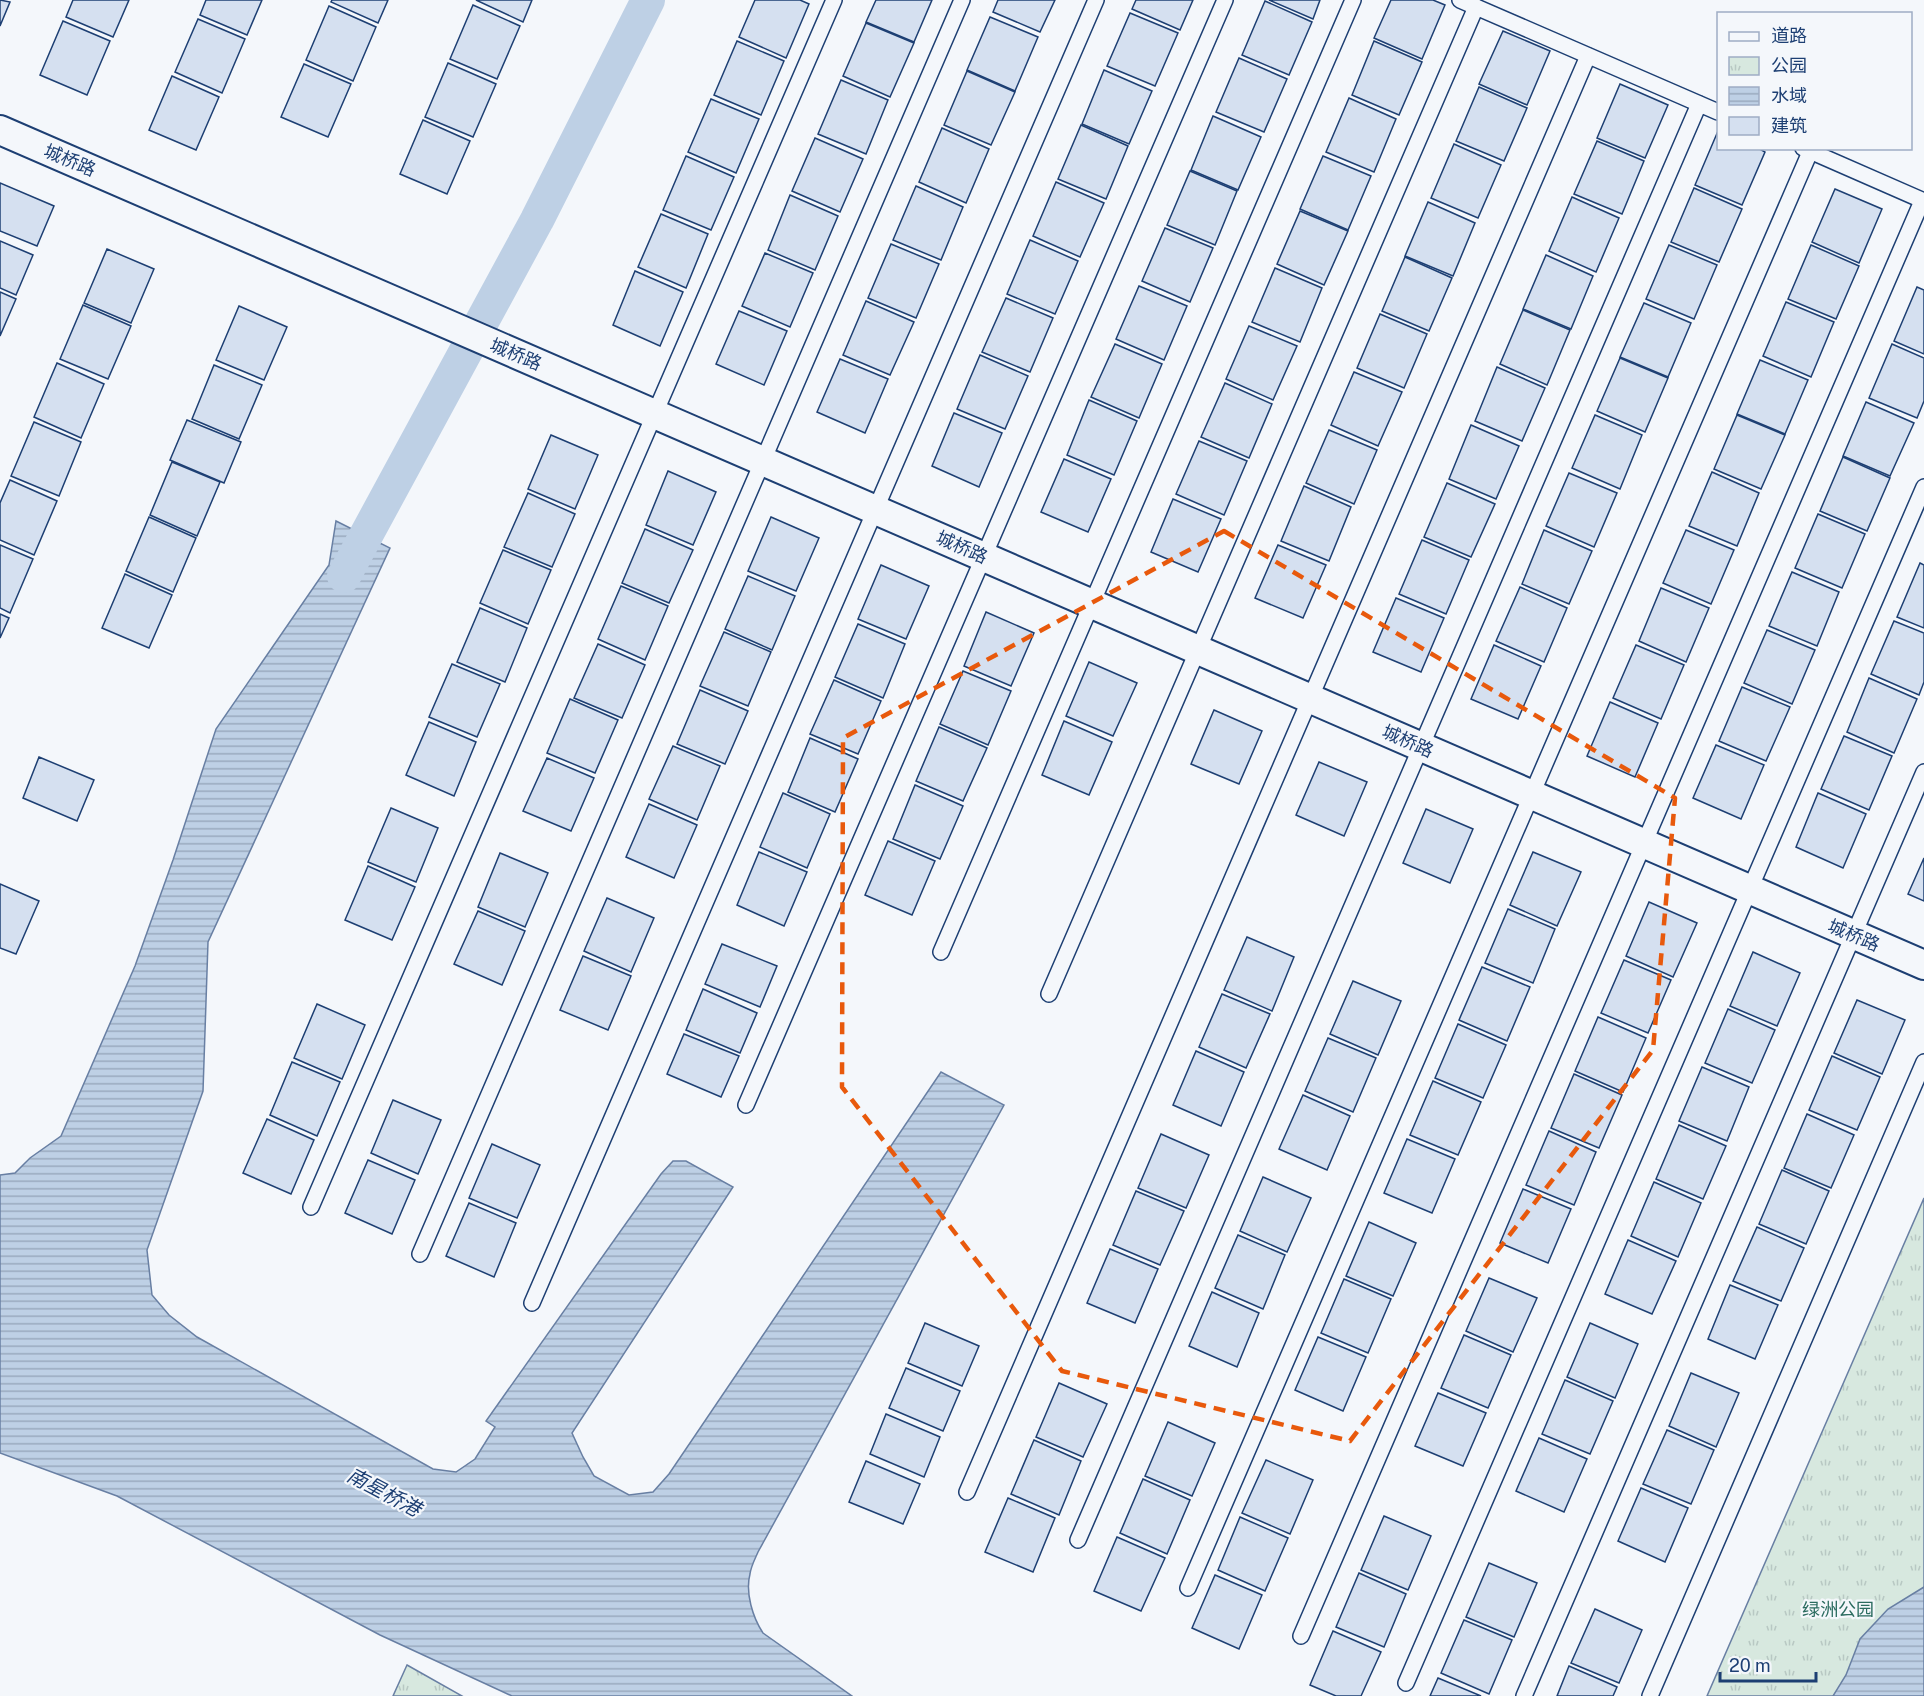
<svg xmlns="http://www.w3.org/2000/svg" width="1924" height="1696" viewBox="0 0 1924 1696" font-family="'Public Sans','Noto Sans SC',sans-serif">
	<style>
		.park { fill: url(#park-tufts); stroke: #687fa3; stroke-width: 1.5 }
		.water { fill: url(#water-rules); stroke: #687fa3; stroke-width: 1.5 }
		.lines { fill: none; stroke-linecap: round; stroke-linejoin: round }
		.canal { stroke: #bed0e5; stroke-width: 34 }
		.building { fill: #d5e0f0; stroke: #1d3f73; stroke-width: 1.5 }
		.service-casing { stroke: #1d3f73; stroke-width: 18 }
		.minor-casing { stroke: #1d3f73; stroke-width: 32 }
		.service { stroke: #f4f7fb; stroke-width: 15 }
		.minor { stroke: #f4f7fb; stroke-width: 28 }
		.marked { fill: none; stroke: #e8590c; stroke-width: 4.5; stroke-dasharray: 12 8; stroke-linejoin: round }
		.labels { text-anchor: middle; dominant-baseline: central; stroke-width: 4.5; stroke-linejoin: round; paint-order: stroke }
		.street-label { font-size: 18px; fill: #1d3f73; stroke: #f4f7fb }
		.park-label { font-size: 18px; fill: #2c6c60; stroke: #f4f7fb }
		.water-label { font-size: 20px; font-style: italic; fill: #1d3f73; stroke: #f4f7fb }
	</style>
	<defs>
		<pattern id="park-tufts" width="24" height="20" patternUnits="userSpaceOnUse" patternTransform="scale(1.5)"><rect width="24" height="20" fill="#d7e8df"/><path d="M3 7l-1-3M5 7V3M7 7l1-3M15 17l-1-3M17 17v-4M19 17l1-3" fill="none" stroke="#b8c8c3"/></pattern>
		<pattern id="water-rules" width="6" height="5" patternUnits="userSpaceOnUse" patternTransform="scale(1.5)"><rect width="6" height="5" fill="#bed0e5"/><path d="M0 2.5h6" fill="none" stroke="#9aaabe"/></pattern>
	</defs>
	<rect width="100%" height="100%" fill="#f4f7fb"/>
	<g class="park">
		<path d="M1924 1198V1696H1707Z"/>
		<path d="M407 1665 462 1696H393Z"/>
	</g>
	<g class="water">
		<path d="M336 521 390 548 208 942 203 1091 147 1250 152 1295 169 1315 197 1337 433 1469 456 1472 475 1459 495 1427 486 1421 661 1174 673 1161H686L733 1187 572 1433 583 1457 594 1476 629 1495 653 1492 669 1474 941 1072 1004 1105 758 1552C755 1559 751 1566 750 1574 745 1593 753 1618 763 1633L852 1696H512L380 1635 117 1496 0 1453V1175L15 1173 30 1158 61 1136 135 966 173 860 216 729 329 565Z"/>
		<path d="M1924 1587V1696H1833L1846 1675 1860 1639 1888 1609Z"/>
	</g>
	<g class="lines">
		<path class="canal" d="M344 576 537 220 648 0"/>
	</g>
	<g class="building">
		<path d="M0 0 10 2 0 26Z"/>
		<path d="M73 0H129L113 37 66 17Z"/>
		<path d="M206 0H262L247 35 200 15Z"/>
		<path d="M332 0H388L378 23 331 2Z"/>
		<path d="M476 0H532L523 22Z"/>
		<path d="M755 0H800L809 4 786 58 739 37Z"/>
		<path d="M876 0H932L914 42 866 22Z"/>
		<path d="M998 0H1055L1040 32 993 12Z"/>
		<path d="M1136 0H1193L1180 30 1132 9Z"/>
		<path d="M1269 0H1320L1313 19Z"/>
		<path d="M1391 0H1433L1445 5 1422 59 1374 38Z"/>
		<path d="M1265 1 1312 22 1289 75 1242 55Z"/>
		<path d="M473 5 520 26 497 79 450 59Z"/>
		<path d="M329 6 376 27 353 81 306 60Z"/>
		<path d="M1130 13 1178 33 1155 86 1107 66Z"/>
		<path d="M990 17 1038 37 1015 91 967 70Z"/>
		<path d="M198 19 245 39 222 93 175 72Z"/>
		<path d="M63 21 110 41 87 95 40 75Z"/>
		<path d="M866 23 914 43 890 97 843 76Z"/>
		<path d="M1503 31 1550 51 1527 105 1479 84Z"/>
		<path d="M737 41 784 61 761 115 714 95Z"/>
		<path d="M1374 41 1422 62 1399 115 1352 95Z"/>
		<path d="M1239 58 1287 79 1264 132 1216 112Z"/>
		<path d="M448 63 496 84 473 137 425 117Z"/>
		<path d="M304 64 351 84 328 137 281 117Z"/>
		<path d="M1104 70 1152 91 1129 144 1082 124Z"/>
		<path d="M967 71 1015 92 991 145 944 125Z"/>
		<path d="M172 76 219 97 196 150 149 130Z"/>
		<path d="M841 80 888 100 866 154 818 134Z"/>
		<path d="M1620 84 1668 105 1645 158 1597 138Z"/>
		<path d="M1479 87 1527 108 1504 161 1456 141Z"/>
		<path d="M1349 98 1396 119 1374 172 1326 152Z"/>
		<path d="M711 99 759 119 736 173 688 152Z"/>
		<path d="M1213 116 1261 137 1238 190 1191 170Z"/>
		<path d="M423 120 470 141 447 194 400 174Z"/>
		<path d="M1081 125 1128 146 1106 199 1058 179Z"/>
		<path d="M942 128 989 149 966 203 919 182Z"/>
		<path d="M1718 131V148H1758L1765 152 1742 205 1695 185Z"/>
		<path d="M815 138 863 159 840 212 792 191Z"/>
		<path d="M1597 141 1644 161 1622 214 1574 194Z"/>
		<path d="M1454 144 1501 165 1478 218 1431 198Z"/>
		<path d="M686 156 734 177 711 230 663 210Z"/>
		<path d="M1323 156 1371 176 1348 230 1300 209Z"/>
		<path d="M1190 171 1237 191 1215 245 1167 225Z"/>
		<path d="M1056 182 1104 203 1080 257 1033 236Z"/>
		<path d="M0 183 54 206 37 246 0 231Z"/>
		<path d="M916 186 963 207 941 260 893 240Z"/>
		<path d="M1694 188 1742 209 1719 262 1671 242Z"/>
		<path d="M1835 189 1882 209 1859 263 1812 242Z"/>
		<path d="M790 195 838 216 815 270 768 250Z"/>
		<path d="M1572 197 1619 218 1596 272 1549 251Z"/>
		<path d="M1428 202 1475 223 1453 276 1405 256Z"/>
		<path d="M1300 211 1348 231 1324 285 1277 264Z"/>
		<path d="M661 214 708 234 686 288 638 267Z"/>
		<path d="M1165 228 1213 248 1190 302 1142 281Z"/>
		<path d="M1030 240 1078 261 1055 314 1007 294Z"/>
		<path d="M0 241 33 255 16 295 0 288Z"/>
		<path d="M891 244 939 264 916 318 868 298Z"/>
		<path d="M1669 245 1717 265 1694 319 1646 299Z"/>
		<path d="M1811 245 1859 266 1836 319 1788 299Z"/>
		<path d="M107 249 154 269 131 323 84 303Z"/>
		<path d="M765 253 813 273 790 327 742 306Z"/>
		<path d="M1546 255 1593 276 1571 329 1523 309Z"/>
		<path d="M1405 257 1452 278 1429 331 1382 311Z"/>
		<path d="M1275 268 1322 288 1300 342 1252 322Z"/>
		<path d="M635 271 683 292 660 346 613 325Z"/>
		<path d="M1139 286 1187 306 1164 360 1116 339Z"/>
		<path d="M1917 287 1924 290V354L1894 341Z"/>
		<path d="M0 292 16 299 0 336Z"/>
		<path d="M1006 298 1053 318 1030 372 982 352Z"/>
		<path d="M866 301 914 322 890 375 843 355Z"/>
		<path d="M1786 302 1834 322 1811 377 1763 356Z"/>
		<path d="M1644 303 1691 323 1668 377 1620 357Z"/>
		<path d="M83 305 131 326 108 379 60 359Z"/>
		<path d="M239 306 287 327 264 380 216 360Z"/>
		<path d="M1523 310 1570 330 1547 385 1500 364Z"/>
		<path d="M739 311 787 331 764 385 716 364Z"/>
		<path d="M1380 314 1427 334 1404 388 1357 368Z"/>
		<path d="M1249 326 1297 346 1273 400 1226 379Z"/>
		<path d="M1115 344 1162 364 1139 418 1091 397Z"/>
		<path d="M1892 344 1924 358V401L1917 418 1869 398Z"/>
		<path d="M980 355 1028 376 1005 429 957 409Z"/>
		<path d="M1620 358 1668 378 1645 432 1597 411Z"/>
		<path d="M840 359 888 379 865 433 817 412Z"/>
		<path d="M1760 360 1808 380 1785 434 1737 414Z"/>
		<path d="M57 363 104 384 81 438 34 417Z"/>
		<path d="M214 365 262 385 239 439 192 419Z"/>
		<path d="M1497 367 1545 388 1522 441 1475 421Z"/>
		<path d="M1354 372 1402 392 1378 446 1331 425Z"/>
		<path d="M1225 383 1272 404 1249 458 1201 437Z"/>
		<path d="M1089 400 1137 421 1114 475 1067 455Z"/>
		<path d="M1866 402 1914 423 1890 476 1843 456Z"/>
		<path d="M954 413 1002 433 979 487 932 466Z"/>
		<path d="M1595 415 1642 435 1620 489 1572 468Z"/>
		<path d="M1737 415 1785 435 1761 489 1714 469Z"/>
		<path d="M187 420 241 442 224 483 170 460Z"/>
		<path d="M34 422 81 442 59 496 11 476Z"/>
		<path d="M1471 425 1519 446 1496 499 1449 479Z"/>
		<path d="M1329 430 1377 450 1354 504 1306 483Z"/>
		<path d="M551 435 598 455 575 509 528 489Z"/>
		<path d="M1199 441 1247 461 1224 515 1176 494Z"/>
		<path d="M1843 457 1890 478 1867 531 1820 511Z"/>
		<path d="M1064 459 1111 479 1088 532 1041 512Z"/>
		<path d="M172 462 220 482 197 536 150 515Z"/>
		<path d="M668 471 716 492 693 545 646 525Z"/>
		<path d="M1712 472 1759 493 1737 546 1689 526Z"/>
		<path d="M1569 473 1617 493 1594 547 1546 526Z"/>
		<path d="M10 480 57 501 34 555 0 540V503Z"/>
		<path d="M1447 483 1495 504 1471 557 1424 537Z"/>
		<path d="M1304 486 1351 507 1329 561 1281 541Z"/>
		<path d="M528 493 575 514 552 567 504 547Z"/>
		<path d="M1173 499 1221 519 1198 572 1151 552Z"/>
		<path d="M1818 514 1865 534 1842 588 1795 568Z"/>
		<path d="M149 517 196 538 173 592 126 571Z"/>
		<path d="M771 517 819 538 796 591 748 571Z"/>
		<path d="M645 529 693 550 669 603 622 583Z"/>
		<path d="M1544 530 1592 551 1569 604 1522 584Z"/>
		<path d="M1686 530 1734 550 1711 604 1663 583Z"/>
		<path d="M1422 540 1469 560 1446 614 1399 594Z"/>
		<path d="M0 545 33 559 10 613 0 608Z"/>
		<path d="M1278 545 1326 565 1303 618 1255 598Z"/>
		<path d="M503 550 551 570 528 624 480 603Z"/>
		<path d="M1920 563 1924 565V628L1897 617Z"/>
		<path d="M881 565 929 586 906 639 858 619Z"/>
		<path d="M1792 572 1839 592 1817 646 1769 626Z"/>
		<path d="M125 574 172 595 149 648 102 628Z"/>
		<path d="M748 576 795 596 772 650 725 629Z"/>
		<path d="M621 586 668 606 645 660 598 639Z"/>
		<path d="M1520 587 1567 608 1544 662 1496 641Z"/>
		<path d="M1661 588 1709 608 1686 662 1639 641Z"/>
		<path d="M1396 598 1444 618 1421 672 1373 652Z"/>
		<path d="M480 608 527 628 505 682 457 662Z"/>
		<path d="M986 612 1034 633 1011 686 964 666Z"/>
		<path d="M0 614 9 618 0 638Z"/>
		<path d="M1894 621 1924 633V682L1919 695 1871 674Z"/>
		<path d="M858 624 905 644 883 698 835 677Z"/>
		<path d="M1767 630 1815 650 1792 704 1744 683Z"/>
		<path d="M724 632 771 652 748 706 700 686Z"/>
		<path d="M598 644 645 665 622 718 574 698Z"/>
		<path d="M1494 645 1541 666 1518 719 1471 699Z"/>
		<path d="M1636 645 1684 665 1661 719 1613 698Z"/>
		<path d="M1089 662 1137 683 1113 736 1066 716Z"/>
		<path d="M452 664 500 684 477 737 429 717Z"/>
		<path d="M963 671 1011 691 988 745 940 724Z"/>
		<path d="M1869 678 1917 699 1894 753 1847 732Z"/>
		<path d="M834 680 881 701 858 754 810 734Z"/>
		<path d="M1742 687 1790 707 1766 761 1719 741Z"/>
		<path d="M700 690 748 711 725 764 677 744Z"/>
		<path d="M570 699 618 720 595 773 547 753Z"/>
		<path d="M1610 702 1658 723 1635 777 1587 756Z"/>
		<path d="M1214 710 1262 731 1239 784 1191 764Z"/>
		<path d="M1064 721 1112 742 1089 795 1042 775Z"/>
		<path d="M429 722 476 742 454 796 406 775Z"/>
		<path d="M939 727 987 748 963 801 916 781Z"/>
		<path d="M1844 736 1892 756 1869 810 1821 789Z"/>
		<path d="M810 738 858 759 835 812 788 792Z"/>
		<path d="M1716 745 1764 765 1741 819 1693 798Z"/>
		<path d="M673 746 720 766 697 820 649 799Z"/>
		<path d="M39 757 94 780 77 821 23 798Z"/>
		<path d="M547 758 594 778 571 831 523 811Z"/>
		<path d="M1319 762 1367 782 1344 836 1296 815Z"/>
		<path d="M915 785 963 806 940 859 893 839Z"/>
		<path d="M783 793 830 814 807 868 760 847Z"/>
		<path d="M1818 793 1866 814 1843 868 1796 847Z"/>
		<path d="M649 804 697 825 674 878 626 857Z"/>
		<path d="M391 808 438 828 416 882 368 862Z"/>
		<path d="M1426 809 1473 829 1450 883 1403 863Z"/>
		<path d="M888 841 935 861 912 915 865 895Z"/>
		<path d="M759 852 807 872 784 926 737 905Z"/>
		<path d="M1533 852 1581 872 1557 926 1510 905Z"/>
		<path d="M500 853 548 873 525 927 478 907Z"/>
		<path d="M1924 858V901L1908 894Z"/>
		<path d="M368 866 415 887 392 940 345 920Z"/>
		<path d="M0 884 39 901 16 954 0 948Z"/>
		<path d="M607 898 654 918 631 972 584 951Z"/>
		<path d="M1649 902 1697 923 1673 977 1626 956Z"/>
		<path d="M1508 909 1555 929 1533 983 1485 963Z"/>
		<path d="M478 911 525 931 502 985 454 964Z"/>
		<path d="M1247 937 1294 957 1272 1011 1224 990Z"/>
		<path d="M722 944 777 966 760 1007 705 984Z"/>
		<path d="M1753 952 1800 973 1777 1026 1730 1006Z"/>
		<path d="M583 956 631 976 608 1030 560 1010Z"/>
		<path d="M1624 960 1671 980 1648 1033 1601 1013Z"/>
		<path d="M1482 967 1530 987 1507 1041 1459 1020Z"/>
		<path d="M1353 981 1401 1001 1378 1055 1330 1034Z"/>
		<path d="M703 989 757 1013 740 1053 686 1030Z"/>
		<path d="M1222 994 1270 1014 1246 1068 1199 1047Z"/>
		<path d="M1857 1000 1905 1020 1882 1074 1834 1053Z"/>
		<path d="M317 1004 365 1025 342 1079 294 1058Z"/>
		<path d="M1728 1009 1775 1030 1752 1083 1705 1063Z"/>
		<path d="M1598 1017 1646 1038 1623 1092 1575 1071Z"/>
		<path d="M1458 1024 1506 1045 1483 1098 1435 1078Z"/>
		<path d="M684 1034 739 1056 721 1097 667 1074Z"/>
		<path d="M1328 1038 1376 1058 1353 1112 1305 1091Z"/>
		<path d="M1196 1051 1244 1072 1221 1126 1173 1105Z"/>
		<path d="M1832 1056 1880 1077 1857 1130 1809 1110Z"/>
		<path d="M292 1062 340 1082 317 1136 270 1115Z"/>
		<path d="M1702 1067 1749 1087 1727 1141 1679 1121Z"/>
		<path d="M1574 1074 1622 1095 1599 1148 1551 1128Z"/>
		<path d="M1433 1081 1481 1102 1458 1155 1410 1135Z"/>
		<path d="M1303 1095 1350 1116 1327 1170 1279 1149Z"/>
		<path d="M393 1100 441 1120 418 1174 371 1153Z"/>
		<path d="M1807 1114 1854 1135 1831 1188 1784 1168Z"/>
		<path d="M267 1119 314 1140 291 1194 243 1173Z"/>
		<path d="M1679 1125 1726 1146 1703 1199 1656 1179Z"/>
		<path d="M1549 1131 1596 1152 1574 1205 1526 1185Z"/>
		<path d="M1161 1134 1209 1155 1186 1208 1138 1188Z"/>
		<path d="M1407 1139 1455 1159 1432 1213 1384 1193Z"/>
		<path d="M492 1144 540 1165 517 1218 469 1198Z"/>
		<path d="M368 1160 415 1180 392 1234 345 1213Z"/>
		<path d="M1782 1170 1829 1191 1806 1244 1759 1224Z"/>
		<path d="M1263 1177 1311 1198 1287 1252 1240 1231Z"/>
		<path d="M1654 1182 1701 1203 1678 1257 1631 1236Z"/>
		<path d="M1523 1189 1571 1209 1548 1263 1500 1243Z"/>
		<path d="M1136 1191 1184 1211 1160 1265 1113 1245Z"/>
		<path d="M469 1203 516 1223 494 1277 446 1256Z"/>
		<path d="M1369 1222 1416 1243 1393 1296 1346 1276Z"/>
		<path d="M1757 1227 1804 1248 1781 1301 1733 1281Z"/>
		<path d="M1238 1235 1285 1255 1263 1309 1215 1288Z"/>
		<path d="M1628 1240 1676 1261 1652 1314 1605 1294Z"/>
		<path d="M1110 1249 1158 1269 1135 1323 1087 1303Z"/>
		<path d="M1489 1278 1537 1298 1513 1352 1466 1331Z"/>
		<path d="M1344 1279 1391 1299 1368 1353 1321 1333Z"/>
		<path d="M1730 1285 1778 1305 1755 1359 1708 1339Z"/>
		<path d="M1212 1292 1259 1313 1237 1367 1189 1346Z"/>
		<path d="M925 1323 979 1346 962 1386 908 1363Z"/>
		<path d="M1590 1323 1638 1344 1615 1398 1567 1377Z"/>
		<path d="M1464 1335 1511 1355 1488 1408 1441 1388Z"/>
		<path d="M1318 1337 1366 1357 1343 1411 1295 1390Z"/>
		<path d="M906 1368 960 1391 943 1431 889 1408Z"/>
		<path d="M1691 1373 1739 1393 1716 1447 1669 1426Z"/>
		<path d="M1565 1380 1613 1401 1590 1454 1542 1434Z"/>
		<path d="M1059 1383 1107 1404 1083 1457 1036 1437Z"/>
		<path d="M1438 1393 1486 1413 1463 1466 1415 1446Z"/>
		<path d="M886 1414 940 1437 924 1477 870 1454Z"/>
		<path d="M1168 1422 1215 1443 1192 1496 1145 1476Z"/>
		<path d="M1667 1430 1714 1450 1691 1504 1643 1484Z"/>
		<path d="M1539 1438 1587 1459 1564 1512 1516 1491Z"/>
		<path d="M1034 1440 1081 1461 1059 1515 1011 1494Z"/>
		<path d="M1266 1460 1313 1480 1290 1534 1242 1513Z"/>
		<path d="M866 1461 920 1484 903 1524 849 1502Z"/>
		<path d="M1143 1479 1190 1500 1167 1554 1120 1533Z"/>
		<path d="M1641 1488 1688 1508 1665 1562 1618 1541Z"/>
		<path d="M1008 1498 1055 1518 1033 1572 985 1552Z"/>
		<path d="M1384 1516 1431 1536 1408 1590 1361 1570Z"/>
		<path d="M1240 1517 1288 1538 1265 1591 1218 1570Z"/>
		<path d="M1117 1537 1165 1558 1141 1611 1094 1591Z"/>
		<path d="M1489 1563 1537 1583 1514 1637 1466 1617Z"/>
		<path d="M1359 1573 1406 1594 1384 1647 1336 1627Z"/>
		<path d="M1215 1575 1262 1595 1239 1649 1192 1628Z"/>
		<path d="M1595 1609 1642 1630 1619 1683 1571 1663Z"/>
		<path d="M1464 1620 1512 1640 1489 1694 1441 1673Z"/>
		<path d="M1333 1631 1381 1652 1361 1696H1336L1310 1685Z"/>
		<path d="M1569 1666 1617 1687 1613 1696H1557Z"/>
		<path d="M1438 1678 1481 1696H1430Z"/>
	</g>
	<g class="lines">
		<defs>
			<g id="service">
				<path d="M1460 0 1718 112"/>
				<path d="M1803 148 1924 201"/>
				<path d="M941 952 1353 0"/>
				<path d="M1049 994 1476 7"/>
				<path d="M746 1105 1225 0"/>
				<path d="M311 1207 834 0"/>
				<path d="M420 1254 962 0"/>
				<path d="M532 1303 1096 0"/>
				<path d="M967 1492 1588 56"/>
				<path d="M1078 1540 1699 104"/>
				<path d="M1188 1588 1810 152"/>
				<path d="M1301 1636 1922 201"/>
				<path d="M1406 1683 1924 487"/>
				<path d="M1524 1696 1924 772"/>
				<path d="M1650 1696 1924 1062"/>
			</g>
			<path id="minor" d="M0 130 1924 965"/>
		</defs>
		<use href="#service" class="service-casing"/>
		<use href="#minor" class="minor-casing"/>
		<use href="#service" class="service"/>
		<use href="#minor" class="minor"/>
	</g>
	<path class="marked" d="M1224 531 1675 798 1653 1050 1350 1441 1062 1371 842 1087 843 738Z"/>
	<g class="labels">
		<g class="street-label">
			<text transform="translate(70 160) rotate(23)">城桥路</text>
			<text transform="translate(516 354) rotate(23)">城桥路</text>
			<text transform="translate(962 547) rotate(24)">城桥路</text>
			<text transform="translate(1408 741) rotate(24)">城桥路</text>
			<text transform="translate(1854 935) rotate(23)">城桥路</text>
		</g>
		<g class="park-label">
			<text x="1838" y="1609">绿洲公园</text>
		</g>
		<g class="water-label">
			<text transform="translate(384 1492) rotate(28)">南星桥港</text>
		</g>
	</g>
	<rect x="1717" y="12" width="195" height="138" fill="#f4f7fb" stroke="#9eadc5" stroke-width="1.5"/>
	<rect x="1729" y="32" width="30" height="9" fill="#f4f7fb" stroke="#9eadc5" stroke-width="1.5"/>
	<text x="1771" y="42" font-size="18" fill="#1d3f73">道路</text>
	<rect x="1729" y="57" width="30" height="18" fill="url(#park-tufts)" stroke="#9eadc5" stroke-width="1.5"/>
	<text x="1771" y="72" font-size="18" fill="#1d3f73">公园</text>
	<rect x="1729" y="87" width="30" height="18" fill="url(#water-rules)" stroke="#9eadc5" stroke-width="1.5"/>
	<text x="1771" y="102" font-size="18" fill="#1d3f73">水域</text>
	<rect x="1729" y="117" width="30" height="18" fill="#d5e0f0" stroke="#9eadc5" stroke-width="1.5"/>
	<text x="1771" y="132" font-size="18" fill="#1d3f73">建筑</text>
	<path d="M1720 1672v9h96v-9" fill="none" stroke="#1d3f73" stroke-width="3"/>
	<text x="1729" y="1672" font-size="18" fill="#1d3f73" stroke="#f4f7fb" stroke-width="4.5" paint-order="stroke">20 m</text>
</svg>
